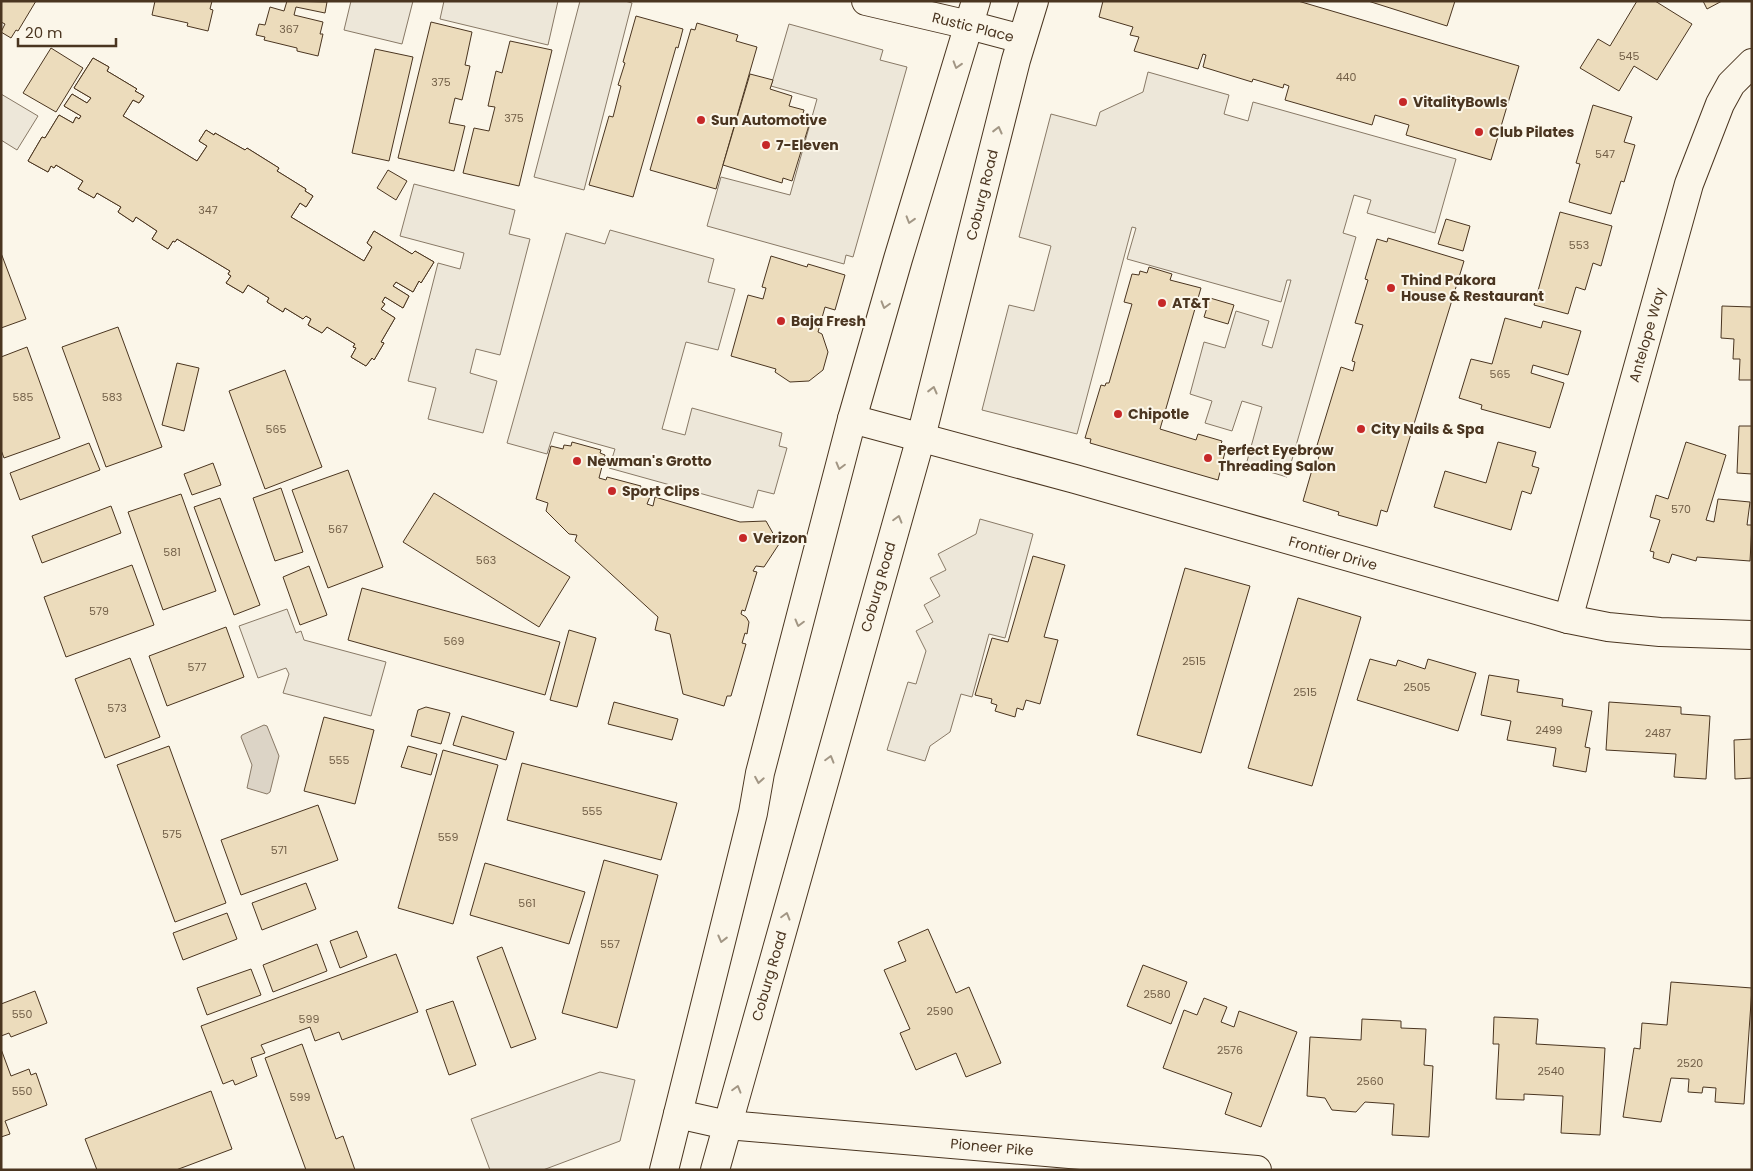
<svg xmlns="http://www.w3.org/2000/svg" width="1753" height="1171" viewBox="0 0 1753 1171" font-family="Poppins,sans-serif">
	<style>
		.parking { fill: #ede7d9; stroke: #887966 }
		.water { fill: #dcd4c6; stroke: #887966 }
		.building { fill: #ecdcbc; stroke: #4a3520; fill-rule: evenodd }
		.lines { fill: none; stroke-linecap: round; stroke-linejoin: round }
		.minor-casing { stroke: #4a3520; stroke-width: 30 }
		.secondary-casing { stroke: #4a3520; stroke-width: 30 }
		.minor { stroke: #fbf6e9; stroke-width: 28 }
		.secondary { stroke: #fbf6e9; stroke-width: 28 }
		.oneway { stroke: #a29684 }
		.poi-dot { fill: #c62828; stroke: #fbf6e9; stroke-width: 2 }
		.labels { text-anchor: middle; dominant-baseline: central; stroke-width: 4; stroke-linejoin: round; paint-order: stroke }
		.number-label { font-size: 11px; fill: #725f47 }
		.street-label { font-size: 14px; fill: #4a3520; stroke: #fbf6e9 }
		.poi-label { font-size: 14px; font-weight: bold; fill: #4a3520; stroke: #fbf6e9; text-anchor: start }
	</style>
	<rect width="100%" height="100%" fill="#fbf6e9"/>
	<g class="parking">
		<path d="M351 1H413L402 44 344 30Z"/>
		<path d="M444 1H558L548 45 440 19Z"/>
		<path d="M580 1H625L632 3 584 190 534 177Z"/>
		<path d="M789 24 883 50 880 60 907 67 853 257 846 255 844 264 707 226 721 177 790 195 817 99 771 86Z"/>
		<path d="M1148 72 1229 95 1224 114 1248 121 1253 102 1456 159 1435 233 1367 213 1371 200 1354 195 1343 233 1356 237 1287 477 1246 465 1262 407 1242 401 1232 431 1205 423 1212 401 1190 394 1204 342 1225 348 1236 311 1269 321 1262 345 1272 348 1291 280H1287L1281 302 1127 259 1136 228 1132 227 1077 434 982 410 1009 305 1034 311 1051 246 1019 237 1051 114 1096 126 1100 112 1143 92Z"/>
		<path d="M1 94 38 116 17 150 1 140Z"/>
		<path d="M414 184 515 210 509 234 530 239 500 355 476 349 470 373 497 381 483 433 428 419 436 388 408 381 438 263 460 269 464 253 400 236Z"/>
		<path d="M610 230 714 259 708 282 735 289 718 350 686 342 662 429 685 435 692 408 782 433 779 446 787 448 774 494 758 490 753 508 609 468 615 449 554 432 547 454 507 443 566 233 605 244Z"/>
		<path d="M980 519 1033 534 1005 638 989 634 972 697 961 694 950 732 930 746 925 761 887 750 908 682 916 684 926 651 916 631 933 622 924 605 940 596 930 578 946 570 938 554 976 534Z"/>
		<path d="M287 609 296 633 301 631 304 640 386 662 371 716 283 693 289 674 286 668 258 678 239 626Z"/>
		<path d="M600 1072 635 1080 620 1141 543 1170H490L471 1119Z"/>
	</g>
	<path class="water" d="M264 725 267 726 279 756 270 792 267 794 247 788 252 765 241 737 242 735Z"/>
	<g class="building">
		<path d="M1 1H36L18 31 16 30 11 38 1 32 5 24 1 22Z"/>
		<path d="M155 1H212L210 9 213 10 208 31 187 26 188 23 152 15Z"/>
		<path d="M287 1 327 2 325 13 296 7 294 15 323 22 320 34H323L318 56 297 51V48L264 40 265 37 256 35 259 24 265 25 270 7 284 11Z"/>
		<path d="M1103 1H1298L1519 66 1491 160 1406 135 1409 125 1375 115 1372 125 1285 100 1289 86 1284 84 1283 88 1253 79 1252 82 1203 67 1206 55 1203 54 1198 69 1134 51 1139 37 1130 35 1133 27 1099 17Z"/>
		<path d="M1368 1H1455L1447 26Z"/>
		<path d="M1637 1H1655L1692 24 1657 80 1634 66 1619 91 1580 68 1598 39 1610 46Z"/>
		<path d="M1703 1H1722L1707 9Z"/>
		<path d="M636 16 683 29 678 48 676 47 633 197 589 185 609 116 613 117 621 86 618 85 625 63 623 62Z"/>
		<path d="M431 22 472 32 465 65 470 66 462 100 455 98 449 123 465 126 454 171 398 158Z"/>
		<path d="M697 23 738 35 736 41 757 47 716 189 650 170 691 29 695 30Z"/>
		<path d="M510 41 552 50 519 186 463 173 474 128 489 131 495 107 488 106 496 71 502 73Z"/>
		<path d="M51 48 83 68 56 112 23 93Z"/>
		<path d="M375 49 413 57 389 161 352 153Z"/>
		<path d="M93 58 109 67 107 71 137 89 135 91 144 96 139 103 133 100 123 116 197 161 207 146 199 141 206 130 214 135 215 133 245 150 247 148 279 168 277 171 306 189 305 191 313 196 306 207 300 203 291 217 364 261 372 247 367 243 374 231 412 254 415 251 434 262 421 283 419 281 413 292 396 282 393 286 409 296 403 308 385 297 382 302 385 304 381 309 395 318 381 342 384 343 374 360 372 358 366 366 351 357 356 348 353 347 355 344 327 327 322 333 308 325 311 319 306 316 303 319 285 308 283 312 267 302 269 298 248 285 243 293 226 283 231 276 228 274 230 271 177 239 175 242 173 241 168 249 152 239 157 231 136 217 133 222 118 212 121 207 97 193 94 198 78 189 83 181 56 165 54 168 51 166 48 172 28 161 42 137 45 138 59 115 73 123 76 117 79 119 81 116 64 106 72 94 87 103 91 98 74 88ZM98 110 130 130 126 136 124 135 122 139 111 133 105 142 89 132 92 127 89 125ZM140 136 169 154 166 159 163 157 160 162 137 148 140 143 137 141ZM178 160 209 179 201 193 199 192 196 197 184 190 190 180 175 170 178 166 175 165ZM269 216 301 234 298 239 295 238 293 242 280 234 273 244 260 236 263 232 260 230ZM311 239 339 257 336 263 334 261 331 265 308 251 311 247 308 245ZM349 264 381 282 373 296 370 295 368 299 353 290 358 281 346 275 349 270 346 268Z"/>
		<path d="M93 58 109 67 107 71 137 89 135 91 144 96 139 103 133 100 123 116 197 161 207 146 199 141 206 130 214 135 215 133 245 150 247 148 279 168 277 171 306 189 305 191 313 196 306 207 300 203 291 217 364 261 372 247 367 243 374 231 412 254 415 251 434 262 421 283 419 281 413 292 396 282 393 286 409 296 403 308 385 297 382 302 385 304 381 309 395 318 381 342 384 343 374 360 372 358 366 366 351 357 356 348 353 347 355 344 327 327 322 333 308 325 311 319 306 316 303 319 285 308 283 312 267 302 269 298 248 285 243 293 226 283 231 276 228 274 230 271 177 239 175 242 173 241 168 249 152 239 157 231 136 217 133 222 118 212 121 207 97 193 94 198 78 189 83 181 56 165 54 168 51 166 48 172 28 161 42 137 45 138 59 115 73 123 76 117 79 119 81 116 64 106 72 94 87 103 91 98 74 88Z"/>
		<path d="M750 74 773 80 770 89 792 96 789 106 804 110 800 123 809 125 792 181 783 178 782 183 723 165Z"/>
		<path d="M1593 105 1632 117 1624 142 1635 145 1624 182 1621 181 1611 214 1569 202 1580 164 1576 163Z"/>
		<path d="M388 170 407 181 396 200 377 188Z"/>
		<path d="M1560 212 1612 226 1601 266 1593 263 1585 290 1576 287 1568 314 1534 305Z"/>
		<path d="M1446 219 1470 226 1463 251 1438 244Z"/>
		<path d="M1388 238 1464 261 1387 512 1381 510 1377 526 1338 515 1339 512 1303 501 1314 463H1317L1320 453 1315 452 1341 367 1353 371 1355 362 1352 361 1363 325 1355 323 1368 280 1365 279 1377 239 1387 242Z"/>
		<path d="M1 253 26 319 1 328Z"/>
		<path d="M771 256 807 267 808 264 845 275 835 310 825 307 818 332 822 334 828 352 823 370 809 381 790 382 775 372 776 369 731 356 748 295 763 299 766 288 762 287Z"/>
		<path d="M1149 267 1172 274 1170 280 1201 288 1160 429 1196 440 1198 434 1222 441 1220 447 1226 448 1218 480 1090 443 1091 439 1085 438 1101 385 1105 386 1106 383H1109L1132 304 1124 302 1132 274 1139 275 1140 271 1147 273Z"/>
		<path d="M1210 298 1234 305 1228 324 1204 317Z"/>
		<path d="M1722 306 1752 307V380H1739L1740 359H1733L1734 339 1721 338Z"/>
		<path d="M1505 318 1541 328 1543 321 1581 331 1568 375 1533 365 1531 373 1564 383 1550 428 1481 409 1482 405 1459 398 1471 359 1492 364Z"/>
		<path d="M118 327 162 447 106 467 62 347Z"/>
		<path d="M27 347 60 438 4 458 1 450V357Z"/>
		<path d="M177 363 199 368 184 431 162 425Z"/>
		<path d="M285 370 322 467 265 489 229 391Z"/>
		<path d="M1739 426H1752V474L1737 473Z"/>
		<path d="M572 442 601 450 600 453 605 455 599 478 606 480 607 477 641 486 640 490 651 494 647 504 653 506 655 497 740 522 766 521 779 544 764 567 756 566 753 571 757 572 745 611 742 610 741 614 746 617 749 622 747 634 745 633 742 643 746 644 731 696H727L724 706 683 694 670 634 655 630 658 617 575 541 577 535 569 534 546 511 548 503 536 499 551 446 563 449 564 445 571 446Z"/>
		<path d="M1498 442 1536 452 1532 466 1539 468 1531 494 1522 491 1511 530 1434 507 1445 471 1486 483Z"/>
		<path d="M1686 442 1726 455 1706 520 1714 522 1718 499 1750 502 1747 525H1752L1750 561 1697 557 1696 561 1672 554 1669 563 1653 558 1654 552 1650 551 1660 520 1650 517 1656 495 1668 499Z"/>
		<path d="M89 443 100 470 20 500 10 473Z"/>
		<path d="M213 463 221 485 192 495 184 474Z"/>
		<path d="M348 470 383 567 328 588 292 490Z"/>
		<path d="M281 488 303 552 275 561 253 498Z"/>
		<path d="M434 493 570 577 539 627 403 542Z"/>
		<path d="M181 494 216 591 163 610 128 512Z"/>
		<path d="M220 498 260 605 234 615 194 507Z"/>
		<path d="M111 506 121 533 42 563 32 536Z"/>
		<path d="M1033 556 1065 565 1044 637 1058 640 1040 704 1026 700 1023 710 1017 708 1015 717 995 711 997 705 991 703 992 699 975 695 992 638 1008 642Z"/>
		<path d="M132 565 154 625 66 657 44 597Z"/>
		<path d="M309 566 327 615 300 625 283 577Z"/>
		<path d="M1185 568 1250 586 1201 753 1137 735Z"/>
		<path d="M362 588 560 642 545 695 348 640Z"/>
		<path d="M1298 598 1361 617 1312 786 1248 768Z"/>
		<path d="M226 627 244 677 167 706 149 656Z"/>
		<path d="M569 630 596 638 577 707 550 700Z"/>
		<path d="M130 658 160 737 105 758 75 679Z"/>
		<path d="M1370 659 1396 666 1398 660 1425 669 1428 659 1476 673 1458 731 1357 700Z"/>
		<path d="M1489 675 1519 680 1517 692 1563 699 1562 706 1592 711 1585 747 1590 748 1586 772 1553 766 1556 748 1507 740 1511 721 1481 715Z"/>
		<path d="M614 702 678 719 672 740 608 724Z"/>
		<path d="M1609 702 1681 707V714L1710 716 1706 779 1674 777 1676 754 1606 750Z"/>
		<path d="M426 707 450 713 441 744 411 736 418 710Z"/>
		<path d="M462 716 514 732 506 760 453 745Z"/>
		<path d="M324 717 374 730 355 804 304 791Z"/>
		<path d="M1752 739V778L1735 779 1734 740Z"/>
		<path d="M169 746 226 903 175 922 117 765Z"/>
		<path d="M408 746 437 754 431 775 401 767Z"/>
		<path d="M443 750 498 765 453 924 398 908Z"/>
		<path d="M522 763 677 803 661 860 507 820Z"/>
		<path d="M318 805 338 860 241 895 221 840Z"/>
		<path d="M604 860 658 875 617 1028 562 1013Z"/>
		<path d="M485 863 585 892 569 944 470 915Z"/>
		<path d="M306 883 316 909 262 930 252 903Z"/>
		<path d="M227 913 237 939 183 960 173 933Z"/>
		<path d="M928 929 956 993 969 987 1001 1063 966 1077 956 1053 916 1070 900 1033 910 1029 884 970 906 961 898 942Z"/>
		<path d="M357 931 367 957 340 968 330 941Z"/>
		<path d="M317 944 327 971 273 992 263 965Z"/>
		<path d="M502 947 536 1039 511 1048 477 957Z"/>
		<path d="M396 954 418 1012 342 1040 339 1032 315 1041 310 1027 261 1045 265 1053 251 1058 257 1076 235 1085 233 1080 223 1084 201 1026Z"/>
		<path d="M1143 965 1187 982 1171 1024 1127 1006Z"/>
		<path d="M251 969 261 995 207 1015 197 988Z"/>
		<path d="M1671 982 1752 988 1744 1104 1715 1102 1716 1088 1703 1087 1702 1093 1688 1092 1689 1079 1671 1078 1661 1122 1623 1117 1634 1048 1640 1049 1642 1023 1667 1025Z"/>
		<path d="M35 991 47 1023 11 1037 9 1033 1 1036V1004Z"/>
		<path d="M1204 998 1227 1007 1221 1022 1234 1027 1239 1011 1297 1032 1261 1127 1225 1114 1232 1093 1163 1068 1184 1010 1197 1015Z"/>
		<path d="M453 1001 476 1065 449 1075 426 1010Z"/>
		<path d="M1494 1017 1538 1019 1536 1044 1605 1048 1600 1135 1561 1133 1563 1096 1524 1094V1100L1496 1099 1499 1044H1493Z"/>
		<path d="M1362 1019 1401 1021V1028L1426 1029 1424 1065 1433 1066 1429 1137 1392 1135 1394 1104 1365 1102 1356 1112 1332 1110 1325 1098 1307 1096 1310 1037 1361 1040Z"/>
		<path d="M302 1044 336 1139 343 1136 355 1170H306L265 1058Z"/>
		<path d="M1 1049 11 1076 29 1069 31 1075 36 1073 47 1105 5 1121 10 1134 1 1137Z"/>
		<path d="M211 1091 232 1149 176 1170H97L85 1139Z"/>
	</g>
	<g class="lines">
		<defs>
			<g id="minor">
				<path d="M866 1 969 25 1022 39"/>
				<path d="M852 419 1075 479 1568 619 1608 627 1660 632 1752 635"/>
				<path d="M1568 619 1689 184 1720 104 1731 84 1752 63"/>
				<path d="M678 1114 727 1125 1257 1170"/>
			</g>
			<g id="secondary">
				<path d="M664 1170 753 813 760 773 852 419 898 259 976 1"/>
				<path d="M715 1170 921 437 1016 60 1034 1"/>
			</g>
		</defs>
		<use href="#minor" class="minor-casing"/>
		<use href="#secondary" class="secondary-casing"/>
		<use href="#minor" class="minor"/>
		<use href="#secondary" class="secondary"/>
	</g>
	<defs><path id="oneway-chevron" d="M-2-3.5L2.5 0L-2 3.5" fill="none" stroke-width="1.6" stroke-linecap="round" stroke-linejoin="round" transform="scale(1.25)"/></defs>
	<g class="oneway">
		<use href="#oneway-chevron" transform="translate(957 65) rotate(107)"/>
		<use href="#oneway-chevron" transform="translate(998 130) rotate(-76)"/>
		<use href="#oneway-chevron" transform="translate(910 220) rotate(107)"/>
		<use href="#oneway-chevron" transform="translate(885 305) rotate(106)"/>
		<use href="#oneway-chevron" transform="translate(933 390) rotate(-76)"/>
		<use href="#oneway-chevron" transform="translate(840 466) rotate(105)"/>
		<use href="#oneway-chevron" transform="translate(898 519) rotate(-74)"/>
		<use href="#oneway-chevron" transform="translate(799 623) rotate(105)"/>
		<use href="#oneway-chevron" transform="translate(830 759) rotate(-74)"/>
		<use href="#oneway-chevron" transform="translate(759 780) rotate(100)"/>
		<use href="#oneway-chevron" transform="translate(786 916) rotate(-74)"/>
		<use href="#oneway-chevron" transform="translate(722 939) rotate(104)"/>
		<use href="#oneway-chevron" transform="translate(737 1089) rotate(-74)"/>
	</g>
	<g class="poi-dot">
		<circle cx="1403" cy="102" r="5"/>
		<circle cx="701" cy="120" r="5"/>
		<circle cx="1479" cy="132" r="5"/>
		<circle cx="766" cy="145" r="5"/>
		<circle cx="1391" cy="288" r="5"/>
		<circle cx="1162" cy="303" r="5"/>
		<circle cx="781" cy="321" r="5"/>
		<circle cx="1118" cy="414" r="5"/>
		<circle cx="1361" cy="429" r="5"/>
		<circle cx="1208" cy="458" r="5"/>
		<circle cx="577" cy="461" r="5"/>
		<circle cx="612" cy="491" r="5"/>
		<circle cx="743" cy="538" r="5"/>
	</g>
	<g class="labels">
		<g class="number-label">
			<text x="289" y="29">367</text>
			<text x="1629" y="56">545</text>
			<text x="1346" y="77">440</text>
			<text x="441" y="82">375</text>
			<text x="514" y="118">375</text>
			<text x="1605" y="154">547</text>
			<text x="208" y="210">347</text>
			<text x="1579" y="245">553</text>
			<text x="1500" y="374">565</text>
			<text x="23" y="397">585</text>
			<text x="112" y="397">583</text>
			<text x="276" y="429">565</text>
			<text x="1681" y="509">570</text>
			<text x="338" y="529">567</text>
			<text x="172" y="552">581</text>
			<text x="486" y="560">563</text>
			<text x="99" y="611">579</text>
			<text x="454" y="641">569</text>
			<text x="1194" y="661">2515</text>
			<text x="197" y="667">577</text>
			<text x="1417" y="687">2505</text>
			<text x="1305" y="692">2515</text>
			<text x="117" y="708">573</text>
			<text x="1549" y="730">2499</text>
			<text x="1658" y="733">2487</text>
			<text x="339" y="760">555</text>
			<text x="592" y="811">555</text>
			<text x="172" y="834">575</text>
			<text x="448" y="837">559</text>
			<text x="279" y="850">571</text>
			<text x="527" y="903">561</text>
			<text x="610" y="944">557</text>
			<text x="1157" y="994">2580</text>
			<text x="940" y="1011">2590</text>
			<text x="22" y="1014">550</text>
			<text x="309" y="1019">599</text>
			<text x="1230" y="1050">2576</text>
			<text x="1690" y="1063">2520</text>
			<text x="1551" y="1071">2540</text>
			<text x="1370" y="1081">2560</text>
			<text x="22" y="1091">550</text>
			<text x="300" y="1097">599</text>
		</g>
		<g class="street-label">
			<text transform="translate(973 27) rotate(14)">Rustic Place</text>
			<text transform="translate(982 195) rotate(-76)">Coburg Road</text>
			<text transform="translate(1647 335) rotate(-74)">Antelope Way</text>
			<text transform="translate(1333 553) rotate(16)">Frontier Drive</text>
			<text transform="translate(878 587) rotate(-74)">Coburg Road</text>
			<text transform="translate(769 976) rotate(-74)">Coburg Road</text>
			<text transform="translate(992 1147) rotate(5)">Pioneer Pike</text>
		</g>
		<g class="poi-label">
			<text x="1413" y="102">VitalityBowls</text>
			<text x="711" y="120">Sun Automotive</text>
			<text x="1489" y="132">Club Pilates</text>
			<text x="776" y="145">7-Eleven</text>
			<text x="1401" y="280">Thind Pakora<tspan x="1401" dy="16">House &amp; Restaurant</tspan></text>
			<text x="1172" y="303">AT&amp;T</text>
			<text x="791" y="321">Baja Fresh</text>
			<text x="1128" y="414">Chipotle</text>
			<text x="1371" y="429">City Nails &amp; Spa</text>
			<text x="1218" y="450">Perfect Eyebrow<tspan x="1218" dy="16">Threading Salon</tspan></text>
			<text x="587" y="461">Newman's Grotto</text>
			<text x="622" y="491">Sport Clips</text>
			<text x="753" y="538">Verizon</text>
		</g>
	</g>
	<rect width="1753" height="1171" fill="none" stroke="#4a3520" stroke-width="5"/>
	<path d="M18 38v8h98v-8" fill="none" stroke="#4a3520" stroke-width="2.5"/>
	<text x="25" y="38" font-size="15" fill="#4a3520" stroke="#fbf6e9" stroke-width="4" paint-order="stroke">20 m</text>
</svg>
